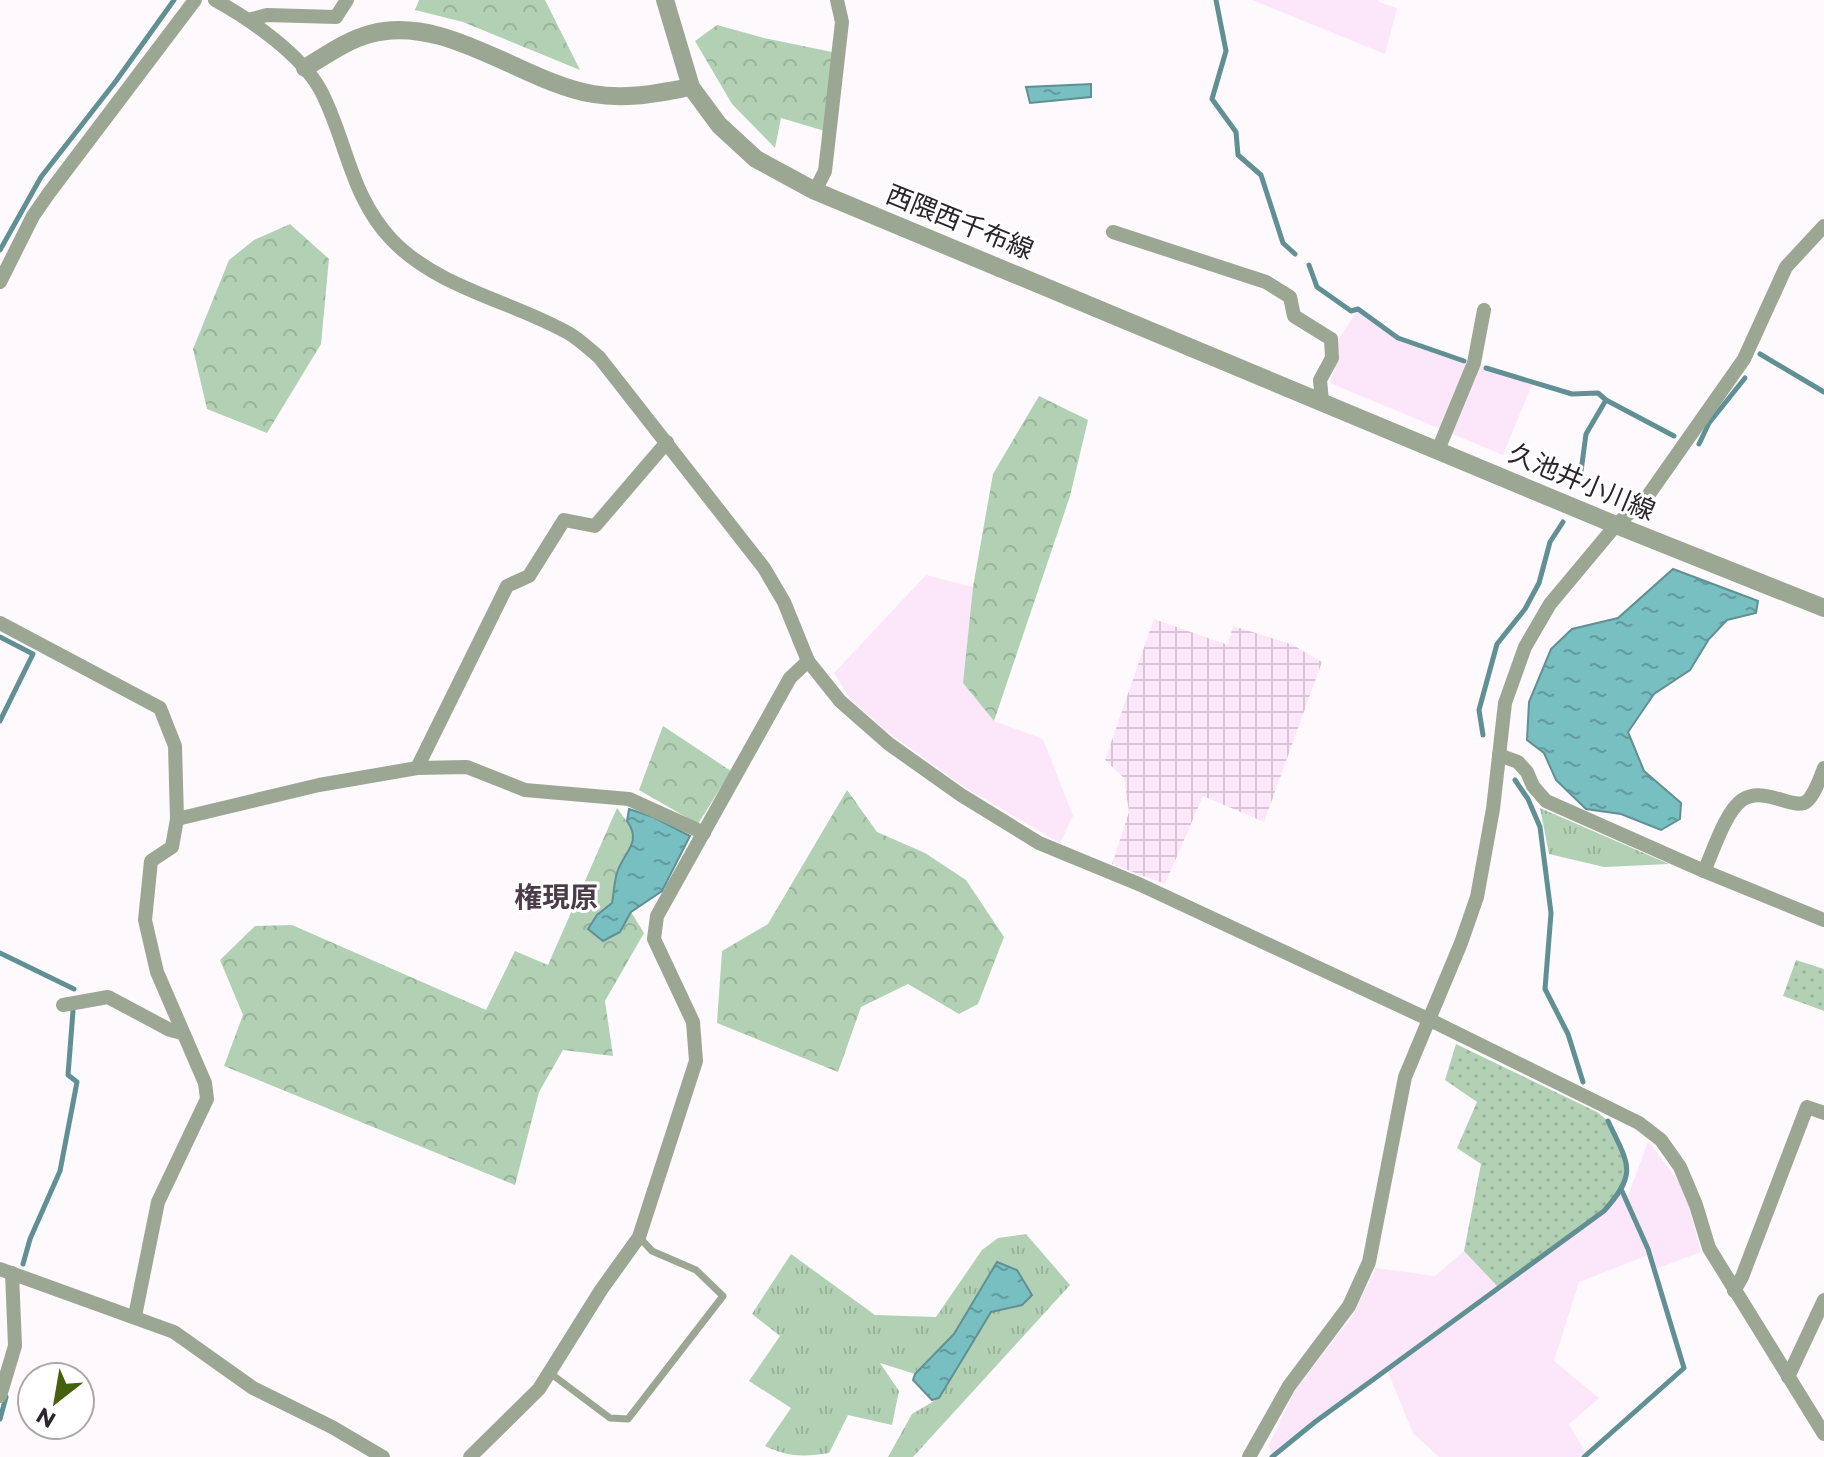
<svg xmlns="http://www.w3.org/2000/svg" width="1824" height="1457" viewBox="0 0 1824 1457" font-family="Montserrat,'Noto Sans JP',sans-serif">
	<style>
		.built { fill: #fce7fa }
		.industrial { fill: url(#industrial-grid) }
		.grass { fill: url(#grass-tufts) }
		.forest { fill: url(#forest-crowns) }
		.park { fill: url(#park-dots) }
		.water { fill: url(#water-ripples); stroke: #609094; stroke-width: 2 }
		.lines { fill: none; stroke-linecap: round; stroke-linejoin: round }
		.stream { stroke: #609094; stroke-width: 5 }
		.service { stroke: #9ba793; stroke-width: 7 }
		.minor { stroke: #9ba793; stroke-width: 14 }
		.tertiary { stroke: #9ba793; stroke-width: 18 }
		.labels { text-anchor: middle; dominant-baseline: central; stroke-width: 6; stroke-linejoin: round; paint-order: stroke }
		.street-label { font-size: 26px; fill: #2c242b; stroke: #fff }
		.neighbourhood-label { font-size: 28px; font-weight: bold; fill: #4c3c4a; stroke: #fff }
	</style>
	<defs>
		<pattern id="industrial-grid" width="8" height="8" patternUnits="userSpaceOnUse" patternTransform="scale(2)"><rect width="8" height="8" fill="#fce7fa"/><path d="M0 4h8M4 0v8" fill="none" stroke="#d8c6d6"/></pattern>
		<pattern id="grass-tufts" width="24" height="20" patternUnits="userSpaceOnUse" patternTransform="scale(2)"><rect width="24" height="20" fill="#b2d1b4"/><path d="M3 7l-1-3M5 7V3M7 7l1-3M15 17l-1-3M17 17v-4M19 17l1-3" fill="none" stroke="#99b39b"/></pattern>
		<pattern id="forest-crowns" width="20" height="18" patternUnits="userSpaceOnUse" patternTransform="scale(2)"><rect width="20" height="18" fill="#b2d1b4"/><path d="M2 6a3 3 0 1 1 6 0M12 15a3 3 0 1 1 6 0" fill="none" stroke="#99b39b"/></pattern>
		<pattern id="park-dots" width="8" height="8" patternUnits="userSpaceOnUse" patternTransform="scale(2)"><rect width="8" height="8" fill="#b2d1b4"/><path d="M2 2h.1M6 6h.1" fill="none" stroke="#99b39b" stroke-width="1.8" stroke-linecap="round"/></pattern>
		<pattern id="water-ripples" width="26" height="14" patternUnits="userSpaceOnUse" patternTransform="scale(2)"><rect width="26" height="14" fill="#77bfc1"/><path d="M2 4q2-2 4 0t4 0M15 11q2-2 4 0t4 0" fill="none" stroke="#629b9d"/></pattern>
	</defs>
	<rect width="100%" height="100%" fill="#fdf9fd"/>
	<g class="built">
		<path d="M1252 0H1379V2L1397 8 1385 54Z"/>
		<path d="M1358 309 1398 338 1464 361 1533 382 1503 455 1330 383 1338 357 1335 345Z"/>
		<path d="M926 575 973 587 963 683 994 721 1043 739 1073 816 1060 843 964 787 884 729 851 700 834 673Z"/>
		<path d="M1648 1141 1685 1190 1701 1252 1656 1269 1651 1254 1579 1282 1554 1361 1599 1398 1569 1424 1585 1452 1579 1457H1439L1413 1433 1387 1370 1272 1457 1269 1445 1294 1391 1351 1318 1376 1268 1435 1276 1464 1251 1499 1288 1604 1211 1622 1191 1628 1196Z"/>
	</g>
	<path class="industrial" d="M1154 619 1228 645 1233 626 1291 644 1322 662 1264 822 1203 796 1165 884 1112 864 1129 812 1124 778 1105 760Z"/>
	<g class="grass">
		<path d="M1540 808 1669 864 1604 867 1549 854Z"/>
		<path d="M1026 1234 1070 1285 913 1457H888L912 1414 939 1398 991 1312 1022 1305 997 1263 954 1334 915 1374 880 1363 899 1391 892 1425 848 1415 829 1453C803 1457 788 1457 765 1446L791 1408 749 1381 780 1336 752 1314 791 1254 875 1315 936 1317 982 1250 998 1238Z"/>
	</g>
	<g class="forest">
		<path d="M419 0H545L580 70 463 22 415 10Z"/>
		<path d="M717 25 764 38 837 53 828 132 781 118 775 148 732 104 695 41Z"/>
		<path d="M290 224 329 259 321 344 267 433 207 409 193 349 229 260 254 240Z"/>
		<path d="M1039 396 1088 420 1070 496 994 721 963 683 973 587 993 474Z"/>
		<path d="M663 726 731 771 698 824 639 790Z"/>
		<path d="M847 790 877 832 925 853 966 880 1004 937 978 1004 959 1014 908 984 861 1007 838 1072 717 1023 722 951 768 924Z"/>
		<path d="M617 808C647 848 630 835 618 871 614 881 614 893 612 903L597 915 620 932 631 912 644 933 605 1001 613 1056 563 1050 539 1092 515 1185 224 1066 243 1015 220 960 255 926 292 925 486 1010 515 951 548 965Z"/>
	</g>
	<g class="park">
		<path d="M1796 960 1824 969V1011L1783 996Z"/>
		<path d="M1456 1044 1597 1112 1608 1121 1629 1166 1622 1191 1604 1211 1499 1288 1464 1251 1481 1164 1457 1148 1477 1102 1445 1080Z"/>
	</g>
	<g class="water">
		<path d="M1091 84V97L1030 103 1026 87Z"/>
		<path d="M1673 569 1758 601 1756 613 1727 620 1709 639 1690 670 1654 694 1628 732 1644 771 1681 803 1680 819 1661 830 1621 814 1586 809 1556 780 1544 753 1527 740 1529 702 1551 649 1572 629 1618 618Z"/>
		<path d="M629 809 653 817 690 836 662 891 631 912 620 932 603 941 588 929 597 915 612 903C614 893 614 880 618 870 625 851 642 842 627 821Z"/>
		<path d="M997 1262 1017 1270 1032 1295 1022 1305 991 1312 939 1398 932 1400 913 1380 915 1374 954 1334Z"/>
	</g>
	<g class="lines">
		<g class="stream">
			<path d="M1216 0 1226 51 1212 99 1236 132 1238 155 1261 175 1283 243 1295 254"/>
			<path d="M0 250 41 177 116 81 174 0"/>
			<path d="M1309 265 1317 287 1351 311 1358 309 1398 338 1464 361"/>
			<path d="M1760 354 1824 392"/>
			<path d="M1486 368 1572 394 1598 393 1606 400"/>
			<path d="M1699 444 1709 423 1745 378"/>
			<path d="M1580 479 1586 434 1606 400 1674 436"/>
			<path d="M0 637 33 654 0 721"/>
			<path d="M1483 735 1479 710 1497 644 1525 609 1539 583 1550 542 1563 522"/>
			<path d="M1515 780 1528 799 1540 827 1551 913 1545 989 1568 1034 1583 1082"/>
			<path d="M0 953 74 989"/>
			<path d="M23 1264 30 1239 60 1171 77 1082 68 1075 73 1011"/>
			<path d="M0 1419 6 1397"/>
			<path d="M1272 1457 1315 1422 1604 1211C1639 1172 1628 1164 1608 1121"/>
			<path d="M1584 1457 1684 1368 1648 1249 1622 1191"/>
		</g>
		<path class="service" d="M550 1373 610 1418 628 1419 723 1296 696 1270 652 1251 639 1237"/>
		<g class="minor">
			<path d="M215 0C251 20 301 54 321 91 347 141 350 196 392 240 439 289 513 301 570 334 580 340 589 349 599 357L764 568 784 602 808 661 840 701 889 744 961 795 1039 843 1141 885 1428 1019 1639 1123 1661 1140 1680 1167 1696 1205 1709 1248 1824 1434"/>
			<path d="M248 20 267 15 336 17 347 0"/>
			<path d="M815 191 825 171 842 22 837 0"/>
			<path d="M1113 232 1266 282 1290 297 1294 316 1331 339 1332 358 1320 380 1322 401"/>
			<path d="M0 282 33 216 49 193 195 0"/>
			<path d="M1438 450 1474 363 1484 310"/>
			<path d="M0 623 160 708 175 746 177 819 172 847 151 861 145 920 157 972 205 1083 207 1099 158 1202 135 1316"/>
			<path d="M1499 755 1518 762 1527 772 1533 786 1546 801 1704 871 1824 920"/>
			<path d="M417 768 507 586 529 576 564 520 595 526 667 442"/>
			<path d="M177 819 319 785 417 768 467 767 525 790 629 799 704 833"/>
			<path d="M1704 871C1713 852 1725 812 1742 800 1765 785 1795 812 1807 801 1815 794 1820 778 1824 768"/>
			<path d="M63 1005 108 997 170 1030 182 1033"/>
			<path d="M0 1269 174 1332 253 1388 332 1427 383 1457"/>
			<path d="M1734 1291 1742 1277 1807 1107 1824 1113"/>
			<path d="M1788 1377 1824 1300"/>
			<path d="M0 1396 15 1346 12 1273"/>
			<path d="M470 1457 539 1389 601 1290 639 1237 696 1061 693 1022 654 939 657 916 790 678 808 661"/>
			<path d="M1249 1457 1289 1386 1349 1306 1369 1262 1405 1077 1461 943 1477 897 1493 809 1505 703 1525 647 1550 604 1616 525 1647 497 1744 359 1786 267 1824 226"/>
		</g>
		<g class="tertiary">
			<path d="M665 0 691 87 719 125 756 159 815 191 1616 525 1824 608"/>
			<path d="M305 68C325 56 347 40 370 34 445 13 522 82 593 94 627 100 657 93 691 87"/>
		</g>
	</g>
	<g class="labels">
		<g class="street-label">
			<text transform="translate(960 222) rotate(22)">西隈西千布線</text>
			<text transform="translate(1582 482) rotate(23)">久池井小川線</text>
		</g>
		<g class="neighbourhood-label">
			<text x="556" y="897">権現原</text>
		</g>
	</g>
	<g transform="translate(56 1401) rotate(211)"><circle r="38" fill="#ffffff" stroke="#aba7aa" stroke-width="2"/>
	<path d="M0-6L14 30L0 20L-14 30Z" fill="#45600f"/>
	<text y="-12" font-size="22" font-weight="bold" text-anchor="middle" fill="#2c242b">N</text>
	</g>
</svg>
